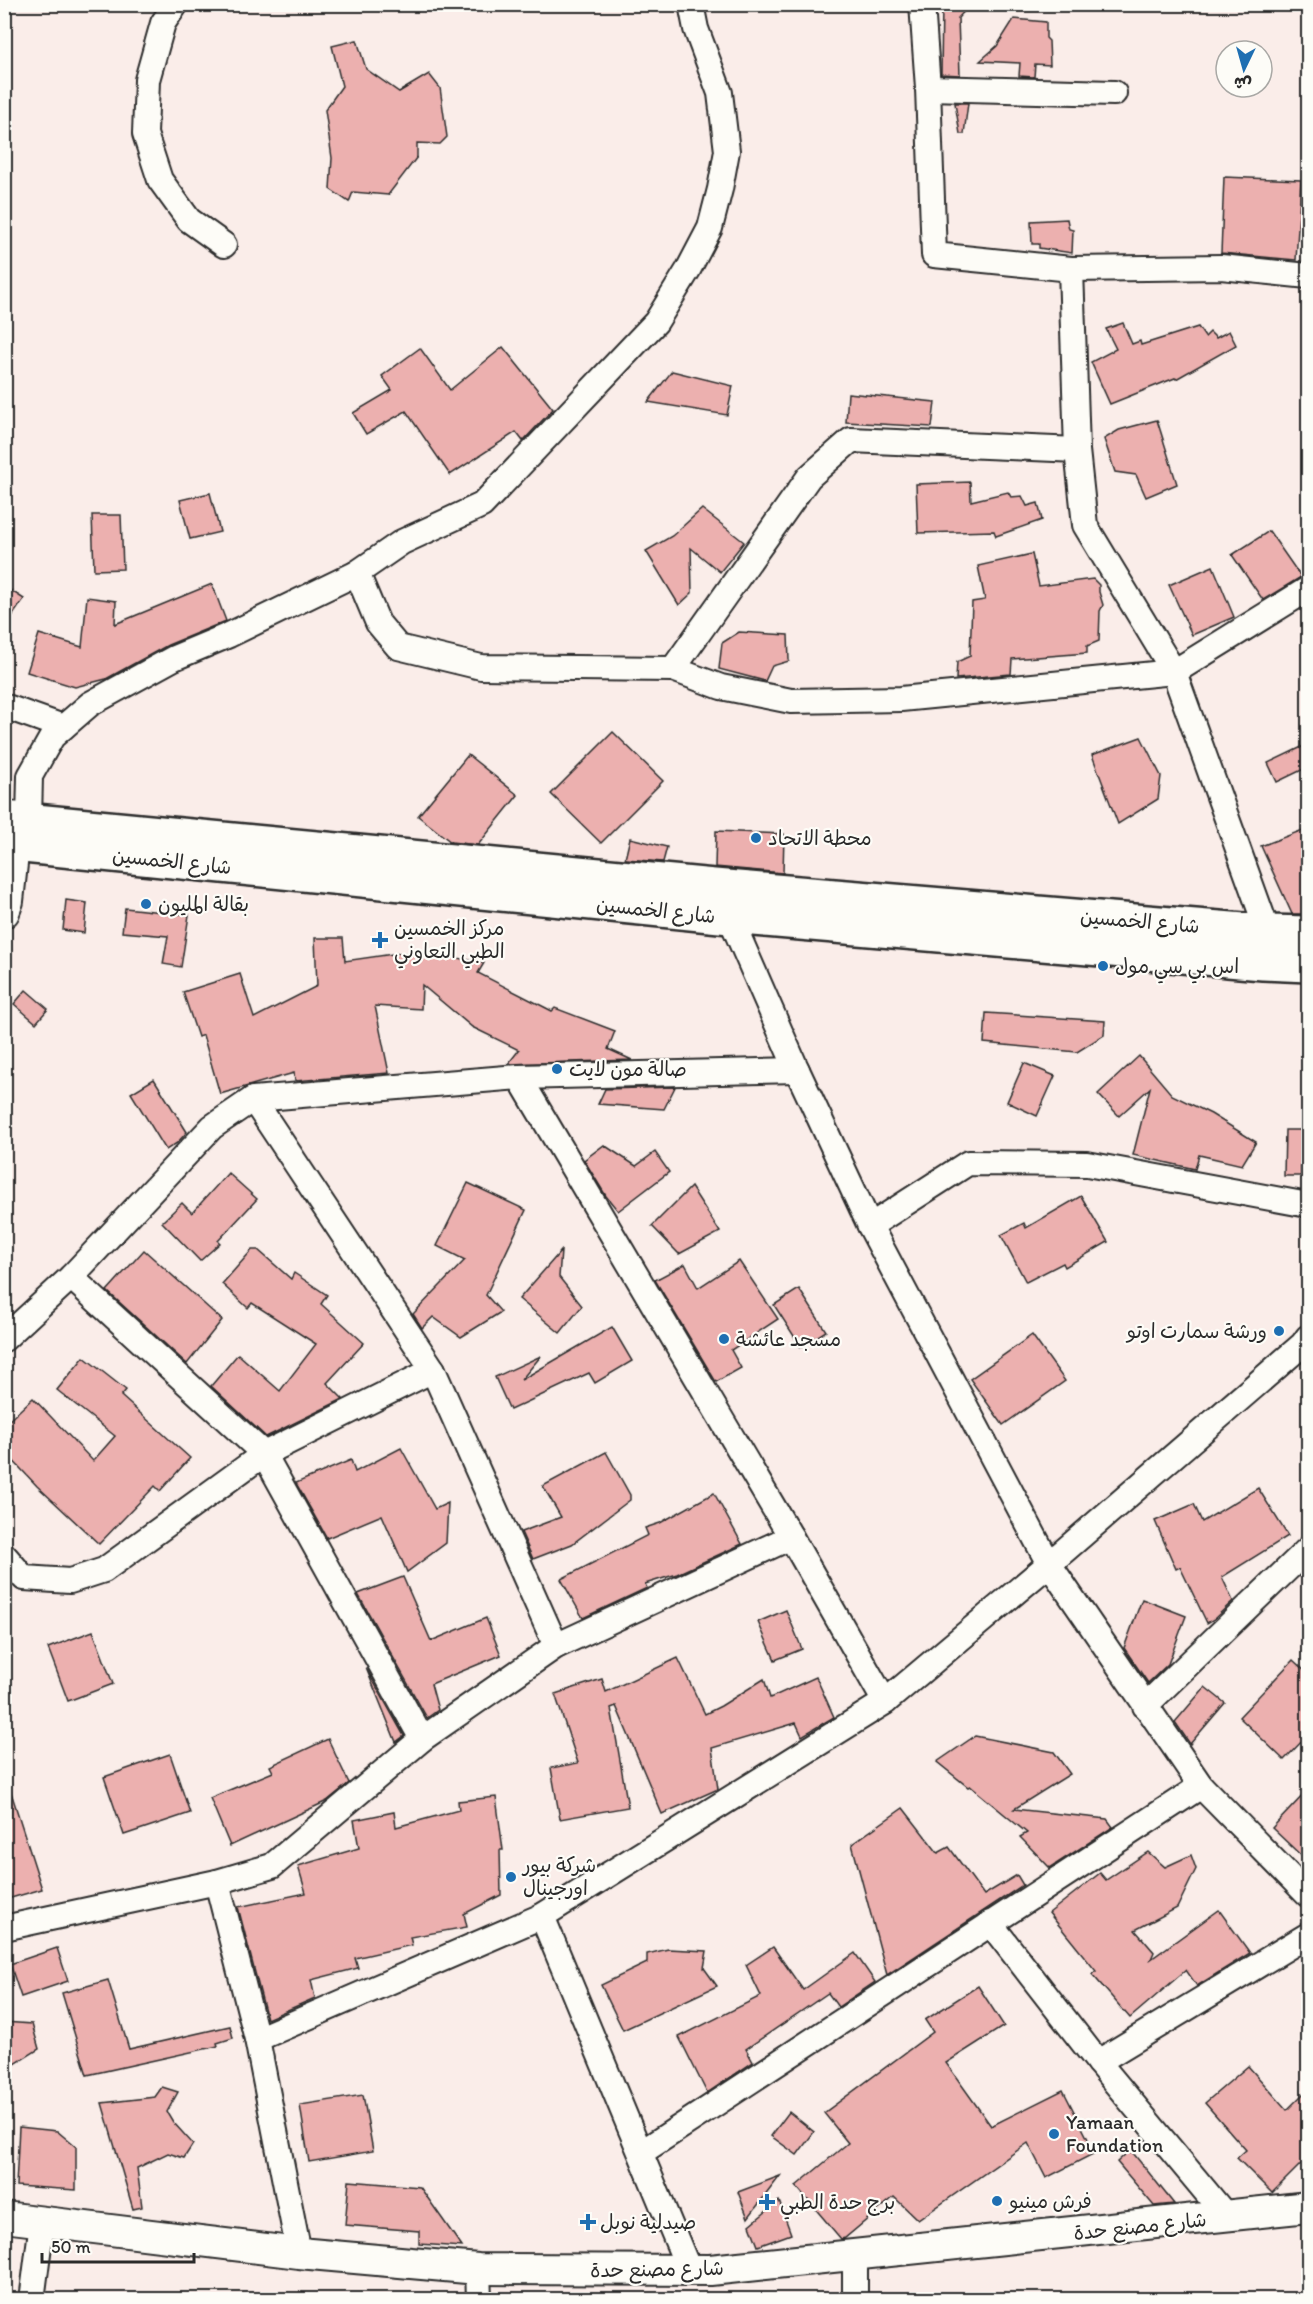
<svg xmlns="http://www.w3.org/2000/svg" width="1313" height="2304" viewBox="0 0 1313 2304" font-family="Itim,'Playpen Sans Arabic',sans-serif">
	<style>
		.building { fill: #ecb0af; stroke: #2b2b2b; stroke-width: 1.5 }
		.lines { fill: none; stroke-linecap: round; stroke-linejoin: round }
		.minor-casing { stroke: #2b2b2b; stroke-width: 28 }
		.tertiary-casing { stroke: #2b2b2b; stroke-width: 34 }
		.primary-casing { stroke: #2b2b2b; stroke-width: 38 }
		.minor { stroke: #fdfcf7; stroke-width: 24 }
		.tertiary { stroke: #fdfcf7; stroke-width: 30 }
		.primary { stroke: #fdfcf7; stroke-width: 33 }
		.poi-dot { fill: #1f6fb2; stroke: #fdfcf7; stroke-width: 2 }
		.labels { text-anchor: middle; dominant-baseline: central; stroke-width: 4.5; stroke-linejoin: round; paint-order: stroke }
		.poi-label { font-size: 20px; fill: #2b2b2b; stroke: #fdfcf7; text-anchor: start }
		.street-label { font-size: 20px; fill: #2b2b2b; stroke: #fdfcf7 }
	</style>
	<rect width="100%" height="100%" fill="#faede9"/>
	<filter id="ink" filterUnits="userSpaceOnUse"><feTurbulence type="fractalNoise" baseFrequency=".0167" numOctaves="2"/><feDisplacementMap in="SourceGraphic" scale="12" xChannelSelector="R" yChannelSelector="G"/><feConvolveMatrix kernelMatrix="1 2 1 2 8 2 1 2 1" color-interpolation-filters="sRGB"/></filter>
	<g filter="url(#ink)">
		<g class="building">
			<path d="M942 4H971L958 18 960 75 941 74Z"/>
			<path d="M1014 19 1046 22V38L1049 41 1050 65 1035 64 1034 77 1019 76 1020 63 980 61 997 46Z"/>
			<path d="M357 40 366 69 399 92 429 74 440 88 447 137 440 144 417 143V157L388 195 353 192 349 202 330 189 332 158 325 110 342 86 332 46Z"/>
			<path d="M955 103H968L964 134H960Z"/>
			<path d="M1224 177 1301 180 1296 260 1221 253Z"/>
			<path d="M1067 219 1069 229 1073 230 1072 253 1039 248V244H1032L1031 221Z"/>
			<path d="M1123 323 1132 344 1140 341 1141 345 1198 327 1205 337 1210 332 1216 338 1229 331 1236 345 1176 379 1175 378 1110 404 1091 362 1116 349 1106 329Z"/>
			<path d="M503 347 553 409 523 441 516 432 450 475 406 411 366 434 353 413 392 390 382 376 420 348 450 390Z"/>
			<path d="M672 371 733 386 727 415 648 402Z"/>
			<path d="M848 393 935 402 932 427 846 422Z"/>
			<path d="M1157 420 1177 484 1146 497 1136 475 1115 472 1104 439 1119 430Z"/>
			<path d="M970 482 971 501 1008 492 1011 497 1022 496 1027 506 1038 503 1042 520 996 536 994 531 918 533 916 484Z"/>
			<path d="M210 493 220 532 190 539 180 500Z"/>
			<path d="M702 509 744 542 720 572 691 548 692 593 679 605 646 551 672 536Z"/>
			<path d="M92 515H121L123 569 94 570Z"/>
			<path d="M1269 531 1301 577 1263 600 1232 555Z"/>
			<path d="M1032 554 1039 586 1093 579 1099 585V592L1103 605 1100 611 1099 641 1087 646V653L1012 659 1011 674 956 679 957 662 970 656 972 602 985 600 978 566Z"/>
			<path d="M1213 566 1234 617 1192 635 1169 585Z"/>
			<path d="M212 584 226 621 168 645 106 679 75 687 27 672 39 634 82 647 87 597 116 601 115 624Z"/>
			<path d="M4 586 24 599 4 628Z"/>
			<path d="M739 632 788 635 789 661 772 666 765 681 719 669 722 643Z"/>
			<path d="M613 732 663 781 601 843 551 794Z"/>
			<path d="M1141 737 1161 776 1158 799 1118 824 1092 755Z"/>
			<path d="M1308 744V767L1277 782 1268 763Z"/>
			<path d="M468 755 518 795 478 845 451 842 418 816Z"/>
			<path d="M1308 828V914H1292L1261 846Z"/>
			<path d="M716 831 784 834 783 873 715 867Z"/>
			<path d="M630 838 667 847 663 862 625 859Z"/>
			<path d="M66 900 87 903 84 933 63 930Z"/>
			<path d="M125 908 189 915 181 967 163 964 168 936 122 932Z"/>
			<path d="M315 938H343L345 961 400 953 441 955 484 963 478 973 552 1011 555 1008 615 1031 608 1049 632 1060 508 1064 519 1050 472 1027 422 985 421 1009 375 1006 389 1073 295 1081 294 1073 220 1094 203 1035 198 1037 183 992 240 974 254 1018 317 986Z"/>
			<path d="M26 990 48 1009 36 1023 14 1004Z"/>
			<path d="M986 1013 1105 1021 1104 1035 1077 1052 984 1043Z"/>
			<path d="M1139 1056 1172 1095 1211 1114 1256 1142 1242 1165 1199 1155 1195 1169 1133 1155 1150 1088 1119 1116 1098 1094Z"/>
			<path d="M1024 1063 1055 1076 1037 1116 1007 1102Z"/>
			<path d="M154 1079 187 1132 177 1143 166 1150 131 1093Z"/>
			<path d="M675 1087 664 1109 598 1104 605 1089Z"/>
			<path d="M1285 1130H1301V1176H1284Z"/>
			<path d="M604 1145 636 1166 655 1152 669 1172 618 1211 606 1196 584 1160Z"/>
			<path d="M228 1173 257 1199 218 1241 220 1243 200 1261 162 1222 182 1203 192 1213Z"/>
			<path d="M468 1183 526 1210 486 1295 501 1312 461 1337 433 1317 422 1328 413 1314 465 1260 437 1246Z"/>
			<path d="M691 1187 720 1232 679 1254 652 1226Z"/>
			<path d="M1081 1196 1108 1242 1065 1267 1063 1263 1026 1282 1001 1235 1024 1223 1026 1228Z"/>
			<path d="M144 1250 222 1320 187 1364 107 1291Z"/>
			<path d="M252 1250H258L291 1279 294 1273 327 1295 321 1304 364 1343 327 1383 343 1399 266 1437 211 1386 238 1354 280 1391 316 1344 252 1303 248 1308 222 1284Z"/>
			<path d="M561 1251 559 1277 582 1306 560 1333 519 1299Z"/>
			<path d="M739 1261 778 1319 731 1350 741 1368 716 1382 655 1280 685 1264 698 1288Z"/>
			<path d="M799 1289 826 1331 801 1347 774 1305Z"/>
			<path d="M612 1327 632 1361 595 1383 589 1373 510 1410 495 1377 541 1356 521 1380Z"/>
			<path d="M1032 1335 1065 1381 1003 1425 970 1379Z"/>
			<path d="M84 1357 126 1390 121 1396 190 1458 160 1491 155 1486 99 1544 37 1486 4 1451V1425L33 1398 93 1461 115 1436 57 1390Z"/>
			<path d="M401 1448 435 1509 448 1503 446 1543 407 1572 382 1515 327 1538 296 1483 351 1460 355 1472Z"/>
			<path d="M606 1452 630 1495V1500L572 1544 533 1559 521 1532 561 1517 543 1486Z"/>
			<path d="M1258 1488 1288 1536 1222 1577 1233 1601 1214 1619 1207 1623 1180 1567 1176 1569 1155 1521 1194 1504 1202 1522Z"/>
			<path d="M714 1493 742 1544 677 1574 645 1584 647 1588 583 1618 561 1579 648 1535 645 1528 660 1523Z"/>
			<path d="M403 1577 431 1641 486 1618 501 1655 431 1684 438 1710 427 1718 358 1594Z"/>
			<path d="M1142 1599 1186 1616 1168 1664 1148 1683 1124 1648Z"/>
			<path d="M786 1610 802 1649 775 1660 758 1622Z"/>
			<path d="M93 1631 113 1684 68 1701 48 1648Z"/>
			<path d="M678 1658 705 1714 721 1706 764 1679 770 1698 816 1677 834 1717 802 1736 796 1723 712 1748 718 1789 662 1814 616 1706 611 1708 628 1807 560 1819 551 1768 578 1763 555 1694 602 1679 606 1692Z"/>
			<path d="M1293 1660 1308 1674V1735L1284 1760 1239 1717Z"/>
			<path d="M366 1668 404 1736 396 1742Z"/>
			<path d="M1205 1687 1225 1703 1190 1744 1175 1722Z"/>
			<path d="M975 1736 1054 1752 1070 1774 1014 1809 1107 1819 1113 1827 1050 1868 1020 1837 1027 1833 970 1786 968 1787 937 1762Z"/>
			<path d="M328 1739 349 1783 327 1801 230 1846 210 1798 273 1772 270 1766Z"/>
			<path d="M170 1754 190 1813 124 1835 104 1777Z"/>
			<path d="M8 1783 42 1889 4 1900V1784Z"/>
			<path d="M1308 1790V1862L1272 1828Z"/>
			<path d="M496 1797 503 1850H500L501 1895 464 1914 467 1927 410 1937 412 1945 355 1958 358 1968 311 1980 315 1998 267 2019 238 1907 306 1893 298 1866 359 1848 354 1820 394 1812 396 1827 459 1810 458 1801Z"/>
			<path d="M903 1808 938 1853 949 1847 984 1895 1017 1875 1023 1885 887 1975 852 1844Z"/>
			<path d="M1148 1852 1165 1867 1191 1855 1196 1869 1177 1908 1135 1930 1154 1952 1151 1959 1219 1910 1250 1953 1197 1986 1186 1970 1130 2018 1092 1974 1096 1971 1049 1913 1100 1873 1106 1880Z"/>
			<path d="M773 1947 803 1990 855 1953 875 1982 838 2007 828 1993 746 2049 753 2062 707 2093 679 2037 761 1996 746 1965Z"/>
			<path d="M57 1948 68 1981 21 1997 10 1964Z"/>
			<path d="M668 1949 707 1951 704 1968 717 1986 623 2030 601 1985 647 1963V1954Z"/>
			<path d="M108 1980 129 2049 230 2026 233 2038 217 2043 218 2046 87 2075 62 1993Z"/>
			<path d="M978 1986 1004 2026 946 2063 991 2126 1063 2090 1095 2153 1046 2178 1028 2143 918 2220 894 2197 845 2238 841 2239 796 2186 848 2143 824 2113 933 2032 925 2020Z"/>
			<path d="M4 2022 32 2024 39 2049 4 2071Z"/>
			<path d="M1248 2066 1287 2110 1308 2089V2157L1272 2193 1237 2158 1246 2150 1205 2103Z"/>
			<path d="M162 2087 178 2092 167 2112 173 2122 193 2144 184 2158 168 2153 137 2168 142 2207 133 2209 102 2103 155 2097Z"/>
			<path d="M363 2095 373 2151 309 2162 300 2105Z"/>
			<path d="M789 2112 814 2132 797 2155 771 2136Z"/>
			<path d="M19 2127 57 2131 76 2147V2190L16 2186Z"/>
			<path d="M1127 2153H1133L1174 2204 1154 2206 1117 2162Z"/>
			<path d="M780 2176 748 2218 738 2192Z"/>
			<path d="M349 2181 420 2187 462 2247 419 2244V2231L345 2225Z"/>
			<path d="M779 2201 791 2234 758 2246 750 2225Z"/>
		</g>
		<g class="lines">
			<defs>
				<g id="minor">
					<path d="M176 4 163 23 147 80 145 134 160 180 189 220 224 245"/>
					<path d="M922 4 928 88 934 255 1071 269 1221 267 1308 276"/>
					<path d="M928 88 1114 93"/>
					<path d="M1071 269 1077 450 1085 525 1174 672 1268 932"/>
					<path d="M357 573 378 623 398 647 481 667 673 669 721 687 791 701 901 699 1174 672 1308 589"/>
					<path d="M673 669 809 477 851 440 1077 450"/>
					<path d="M4 706 63 727"/>
					<path d="M29 821 30 776 52 737 90 704 174 658 229 635 357 573 402 542 482 505 656 322 688 270 710 228 720 189 727 151 720 93 696 29 691 4"/>
					<path d="M730 917 797 1070 870 1226 1049 1564 1201 1786 1308 1895"/>
					<path d="M519 1077 791 1537 885 1702"/>
					<path d="M253 1099 433 1370 556 1646"/>
					<path d="M870 1226 968 1163 1087 1164 1308 1205"/>
					<path d="M71 1277 264 1454 422 1739"/>
					<path d="M4 1339 71 1277 212 1127 253 1099 519 1077 797 1070"/>
					<path d="M4 1555 24 1578 70 1581 104 1570 264 1454 433 1370"/>
					<path d="M1145 1706 1308 1549"/>
					<path d="M217 1882 257 2039 299 2253"/>
					<path d="M542 1916 689 2270"/>
					<path d="M990 1923 1098 2062 1227 2217"/>
					<path d="M4 1928 217 1882 272 1866 422 1739 556 1646 791 1537"/>
					<path d="M257 2039 542 1916 885 1702 1049 1564 1303 1344 1308 1337"/>
					<path d="M1098 2062 1308 1935"/>
					<path d="M642 2152 1201 1786"/>
					<path d="M855 2255V2300"/>
					<path d="M478 2269 479 2300"/>
					<path d="M32 2300 42 2222"/>
				</g>
				<g id="tertiary">
					<path d="M4 912 8 901 14 845"/>
					<path d="M4 2217 299 2253 478 2269 710 2270 1308 2207"/>
				</g>
				<g id="primary">
					<path d="M4 818 714 886 1268 932 1308 933"/>
					<path d="M4 844 730 917 1263 963 1308 965"/>
				</g>
			</defs>
			<use href="#minor" class="minor-casing"/>
			<use href="#tertiary" class="tertiary-casing"/>
			<use href="#primary" class="primary-casing"/>
			<use href="#minor" class="minor"/>
			<use href="#tertiary" class="tertiary"/>
			<use href="#primary" class="primary"/>
		</g>
	</g>
	<g class="poi-dot">
		<circle cx="756" cy="838" r="6"/>
		<circle cx="146" cy="904" r="6"/>
		<path d="M377 931h6v6h6v6h-6v6h-6v-6h-6v-6h6z"/>
		<circle cx="1103" cy="966" r="6"/>
		<circle cx="557" cy="1069" r="6"/>
		<circle cx="1279" cy="1331" r="6"/>
		<circle cx="724" cy="1339" r="6"/>
		<circle cx="511" cy="1877" r="6"/>
		<circle cx="1054" cy="2134" r="6"/>
		<circle cx="997" cy="2201" r="6"/>
		<path d="M764 2193h6v6h6v6h-6v6h-6v-6h-6v-6h6z"/>
		<path d="M585 2213h6v6h6v6h-6v6h-6v-6h-6v-6h6z"/>
	</g>
	<g class="labels">
		<g class="poi-label">
			<text x="768" y="838">محطة الاتحاد</text>
			<text x="158" y="904">بقالة المليون</text>
			<text x="394" y="928">مركز الخمسين<tspan x="394" dy="23">الطبي التعاوني</tspan></text>
			<text x="1115" y="966">اس بي سي مول</text>
			<text x="569" y="1069">صالة مون لايت</text>
			<text x="1267" y="1331" text-anchor="end">ورشة سمارت اوتو</text>
			<text x="736" y="1339">مسجد عائشة</text>
			<text x="523" y="1865">شركة بيور<tspan x="523" dy="23">اورجينال</tspan></text>
			<text x="1066" y="2122">Yamaan<tspan x="1066" dy="23">Foundation</tspan></text>
			<text x="1009" y="2201">فرش مينيو</text>
			<text x="780" y="2202">برج حدة الطبي</text>
			<text x="600" y="2222">صيدلية نوبل</text>
		</g>
		<g class="street-label">
			<text transform="translate(172 861) rotate(6)">شارع الخمسين</text>
			<text transform="translate(656 910) rotate(6)">شارع الخمسين</text>
			<text transform="translate(1140 921) rotate(5)">شارع الخمسين</text>
			<text transform="translate(1140 2226) rotate(-6)">شارع مصنع حدة</text>
			<text transform="translate(657 2269) rotate(-1)">شارع مصنع حدة</text>
		</g>
	</g>
	<rect width="1313" height="2304" fill="none" stroke="#fdfcf7" stroke-width="24"/>
	<rect x="12" y="12" width="1289" height="2280" fill="none" stroke="#2b2b2b" stroke-width="2" filter="url(#ink)"/>
	<g transform="translate(1244 69) rotate(185)"><circle r="28" fill="#fdfcf7" stroke="#a9a8a5" stroke-width="1.5"/>
	<path d="M0-4.5L10 22L0 15L-10 22Z" fill="#1f6fb2"/>
	<text y="-9" font-size="16" font-weight="bold" text-anchor="middle" fill="#2b2b2b">ش</text>
	</g>
	<path d="M42 2253v9h152v-9" fill="none" stroke="#2b2b2b" stroke-width="3"/>
	<text x="51" y="2253" font-size="18" fill="#2b2b2b" stroke="#fdfcf7" stroke-width="4.5" paint-order="stroke">50 m</text>
</svg>
